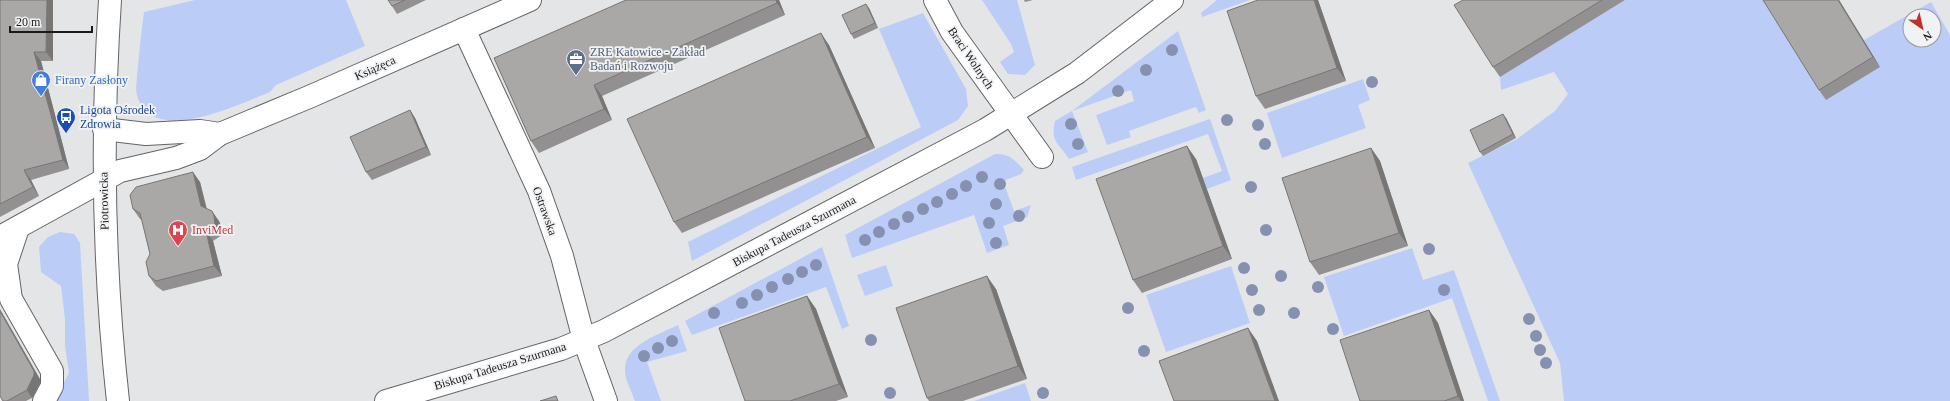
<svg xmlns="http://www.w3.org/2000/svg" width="1950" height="401" viewBox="0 0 1950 401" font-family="Georgia,serif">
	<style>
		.green { fill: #bbcdf7; fill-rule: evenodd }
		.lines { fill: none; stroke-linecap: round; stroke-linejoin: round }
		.minor-casing { stroke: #636466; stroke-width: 24 }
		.minor { stroke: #fff; stroke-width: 22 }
		.tree { fill: #8691b1 }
		.wall { fill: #929090 }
		.shaded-wall { fill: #777675 }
		.building { fill: #aaa8a7; stroke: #777675 }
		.labels { text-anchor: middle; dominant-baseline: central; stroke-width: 3.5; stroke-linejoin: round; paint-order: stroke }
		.service-label { font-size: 12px; fill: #4e5e75; stroke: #f1f2f4; text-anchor: start }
		.street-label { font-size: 12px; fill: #1a1a1b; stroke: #f1f2f4 }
		.shop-label { font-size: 12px; fill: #366cbe; stroke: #f1f2f4; text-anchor: start }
		.transit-label { font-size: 12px; fill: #164399; stroke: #f1f2f4; text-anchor: start }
		.health-label { font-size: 12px; fill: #be3a42; stroke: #f1f2f4; text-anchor: start }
	</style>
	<rect width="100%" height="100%" fill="#e4e5e7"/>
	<g class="green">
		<path d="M195 0H346L365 46 276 85 270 92C240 104 151 148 137 95 135 89 137 82 137 76 139 55 141 34 144 12Z"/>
		<path d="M982 0H1017L1035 65 1025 75 1008 74 1000 62 1014 52 1011 44Z"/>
		<path d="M1217 0H1250L1202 17 1201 13Z"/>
		<path d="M1625 0H1763L1864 40 1931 2 1950 35V401H1564L1560 363 1468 163 1517 139 1555 111 1568 94 1554 72 1501 90 1500 77ZM1910 16H1934V40H1910Z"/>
		<path d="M923 13 966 89 968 106 958 120 692 261 688 242 921 127 879 29Z"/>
		<path d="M1178 31 1206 110 1199 113 1196 107 1187 110 1129 131 1131 137 1107 145 1096 115 1134 101 1131 90 1072 111 1088 152 1069 159C1059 143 1050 142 1055 121L1072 111Z"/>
		<path d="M1363 79 1370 100 1358 105 1366 128 1282 158 1267 113Z"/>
		<path d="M1210 119 1231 180 1207 189 1203 178 1222 171 1208 134 1076 180 1072 167Z"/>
		<path d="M995 154C1009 153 1015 160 1024 170L1021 174 1003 181 1014 211 1031 205 1027 217 1003 226 1009 245 987 253 974 215 852 258 845 235Z"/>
		<path d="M60 232 74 234 80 243 89 401H54L69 373 65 346V319L61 286 41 272 39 247 48 237Z"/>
		<path d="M822 247 849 326 842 329 826 287 692 335 685 321Z"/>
		<path d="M1412 248 1423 280 1454 270 1500 401H1488L1452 298 1344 336 1324 277Z"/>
		<path d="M886 265 893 286 865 296 857 275Z"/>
		<path d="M1231 266 1250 323 1166 352 1146 295Z"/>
		<path d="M678 325 687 351 647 362 661 401H635C632 392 624 379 625 368 626 344 660 334 678 325Z"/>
		<path d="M1025 383 1031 401H974Z"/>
	</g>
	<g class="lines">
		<defs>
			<g id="minor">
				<path d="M110 0C101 136 103 266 118 401"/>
				<path d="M935 0 952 32 1042 157"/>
				<path d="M464 29 539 191 562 256 584 340 606 401"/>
				<path d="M104 129 146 134 200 131 220 134"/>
				<path d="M18 228 6 264 11 299 52 371V386L44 401"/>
				<path d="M0 237 120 171 176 158 200 149 220 134 309 97 530 0"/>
				<path d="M386 401 561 349 604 331 985 130 1077 73 1172 0"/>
			</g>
		</defs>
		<use href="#minor" class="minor-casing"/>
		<use href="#minor" class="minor"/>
	</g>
	<g class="tree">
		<circle cx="1172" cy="50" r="6"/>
		<circle cx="1146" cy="70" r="6"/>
		<circle cx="1372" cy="82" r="6"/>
		<circle cx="1118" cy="91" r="6"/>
		<circle cx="1227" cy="120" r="6"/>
		<circle cx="1071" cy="124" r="6"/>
		<circle cx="1258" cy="125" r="6"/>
		<circle cx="1078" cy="144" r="6"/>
		<circle cx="1265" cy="144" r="6"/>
		<circle cx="982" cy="177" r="6"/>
		<circle cx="1000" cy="184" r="6"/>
		<circle cx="966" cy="186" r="6"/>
		<circle cx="1251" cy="187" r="6"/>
		<circle cx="952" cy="194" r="6"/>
		<circle cx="937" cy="202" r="6"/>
		<circle cx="996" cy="204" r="6"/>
		<circle cx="923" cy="209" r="6"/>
		<circle cx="1019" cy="216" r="6"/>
		<circle cx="908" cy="217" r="6"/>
		<circle cx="989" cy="223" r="6"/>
		<circle cx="894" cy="224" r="6"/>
		<circle cx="1266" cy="230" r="6"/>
		<circle cx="879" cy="232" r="6"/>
		<circle cx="865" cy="240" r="6"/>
		<circle cx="996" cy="243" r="6"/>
		<circle cx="1429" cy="249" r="6"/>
		<circle cx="816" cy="265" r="6"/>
		<circle cx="1244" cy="268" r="6"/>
		<circle cx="802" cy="272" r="6"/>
		<circle cx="1281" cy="276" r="6"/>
		<circle cx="788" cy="279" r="6"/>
		<circle cx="772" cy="287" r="6"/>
		<circle cx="1318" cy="287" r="6"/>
		<circle cx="1252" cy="290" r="6"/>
		<circle cx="1444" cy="290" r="6"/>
		<circle cx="757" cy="295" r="6"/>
		<circle cx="742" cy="303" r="6"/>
		<circle cx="1128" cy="308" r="6"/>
		<circle cx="1259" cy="310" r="6"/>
		<circle cx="714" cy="313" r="6"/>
		<circle cx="1294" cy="313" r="6"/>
		<circle cx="1529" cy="319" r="6"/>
		<circle cx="1333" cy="329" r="6"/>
		<circle cx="1536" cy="336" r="6"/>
		<circle cx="871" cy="340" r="6"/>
		<circle cx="672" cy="341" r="6"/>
		<circle cx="658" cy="348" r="6"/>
		<circle cx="1540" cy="350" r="6"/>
		<circle cx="1144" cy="351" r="6"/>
		<circle cx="644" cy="356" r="6"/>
		<circle cx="1546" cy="363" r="6"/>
		<circle cx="890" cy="393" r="6"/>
		<circle cx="1043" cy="393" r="6"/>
	</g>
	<g class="wall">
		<path d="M0 0H53V61H41L69 169 31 180 39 196 0 217Z"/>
		<path d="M388 0H426L397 14 392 6Z"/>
		<path d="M779 0 785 15 602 96 612 120 539 153 531 141 494 58Z"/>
		<path d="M1024 0H1033L1025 2Z"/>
		<path d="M1258 0H1318L1346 81 1265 109 1256 96Z"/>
		<path d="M1463 0H1625L1500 77 1493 67Z"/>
		<path d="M1839 0 1880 67 1826 100 1819 90Z"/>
		<path d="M869 8 878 28 854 39 851 34Z"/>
		<path d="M829 45 875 148 682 233 674 222Z"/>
		<path d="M410 110 415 118 431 155 372 180 366 172Z"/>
		<path d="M1506 118 1516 138 1483 156 1480 152Z"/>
		<path d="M1371 148 1380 161 1408 246 1319 275 1310 262Z"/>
		<path d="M1196 159 1232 259 1142 293 1133 280Z"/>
		<path d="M200 182 207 209 219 221 221 226 222 235 213 241 222 276 163 291 156 286 149 276 150 254 142 220 140 219 133 209Z"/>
		<path d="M996 289 1027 379 963 401H929L927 398Z"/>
		<path d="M807 296 816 309 848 397 836 401H745Z"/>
		<path d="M1429 310 1438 323 1464 401H1360Z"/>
		<path d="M40 379V383L32 398 26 401H3Z"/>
	</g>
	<g class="shaded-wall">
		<path d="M47 0H53V61L46 52Z"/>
		<path d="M776 0H779L785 15 777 3Z"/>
		<path d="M1314 0H1318L1346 81 1337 68Z"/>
		<path d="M1838 0H1839L1880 67 1873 57Z"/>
		<path d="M866 4 869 8 878 28 875 23Z"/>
		<path d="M821 33 829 45 875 148 867 137Z"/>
		<path d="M34 52 41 61 69 169 63 160Z"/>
		<path d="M594 85 602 96 612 120 604 109Z"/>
		<path d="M410 110 415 118 431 155 426 147Z"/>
		<path d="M1503 114 1506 118 1516 138 1513 134Z"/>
		<path d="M1187 146 1196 159 1232 259 1223 246Z"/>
		<path d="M1371 148 1380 161 1408 246 1399 233Z"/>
		<path d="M24 170 31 180 39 196 33 187Z"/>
		<path d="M193 172 200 182 208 216 201 206Z"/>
		<path d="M212 211 219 221 221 226 222 235 215 225Z"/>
		<path d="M206 231 213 241 222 276 214 266Z"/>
		<path d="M987 276 996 289 1027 379 1018 366Z"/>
		<path d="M807 296 816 309 848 397 839 384Z"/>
		<path d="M0 309 40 379V383L32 398 27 390 0 311Z"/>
		<path d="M1429 310 1438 323 1464 401H1461L1458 396Z"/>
		<path d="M1248 328 1257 341 1279 401H1275Z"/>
	</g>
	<g class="building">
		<path d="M0 0H47L46 52H34L63 160 24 170 33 187 0 204Z"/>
		<path d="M388 0H405L392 6Z"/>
		<path d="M626 0H776L777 3 594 85 604 109 531 141 494 58Z"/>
		<path d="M1258 0H1314L1337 68 1256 96 1227 11Z"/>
		<path d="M1463 0H1602L1493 67 1454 5Z"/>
		<path d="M1763 0H1838L1873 57 1819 90Z"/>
		<path d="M866 4 875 23 851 34 842 15Z"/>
		<path d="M821 33 867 137 674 222 627 119Z"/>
		<path d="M410 110 426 147 366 172 350 137Z"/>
		<path d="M1503 114 1513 134 1480 152 1470 130Z"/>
		<path d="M1187 146 1223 246 1133 280 1096 179Z"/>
		<path d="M1371 148 1399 233 1310 262 1282 178Z"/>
		<path d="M193 172 201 206 212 211 214 216 215 225 206 231 214 266 156 281 149 276 146 262 150 254 140 213 133 209 130 195 136 187Z"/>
		<path d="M987 276 1018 366 927 398 896 308Z"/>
		<path d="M807 296 839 384 790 401H745L719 328Z"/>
		<path d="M1429 310 1458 396 1444 401H1360L1340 340Z"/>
		<path d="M0 311 34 371V375L27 390 7 401H3L0 396Z"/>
		<path d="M1248 328 1275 401H1174L1159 361Z"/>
		<path d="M556 396 558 401H540Z"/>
	</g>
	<defs>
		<symbol id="office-pin" viewBox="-11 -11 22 30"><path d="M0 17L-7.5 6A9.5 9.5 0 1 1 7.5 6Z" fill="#5c6f8a" stroke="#f1f2f4"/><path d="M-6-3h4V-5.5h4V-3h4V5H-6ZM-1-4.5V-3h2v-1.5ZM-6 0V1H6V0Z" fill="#fff"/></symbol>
		<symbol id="shop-pin" viewBox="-11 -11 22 30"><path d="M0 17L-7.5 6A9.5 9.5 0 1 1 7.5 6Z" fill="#3f7fe0" stroke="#f1f2f4"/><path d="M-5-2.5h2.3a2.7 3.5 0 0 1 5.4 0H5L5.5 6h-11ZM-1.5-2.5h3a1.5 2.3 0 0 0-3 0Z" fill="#fff"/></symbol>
		<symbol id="bus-pin" viewBox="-11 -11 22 30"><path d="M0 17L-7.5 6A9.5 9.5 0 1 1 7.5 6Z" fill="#1a4fb4" stroke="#f1f2f4"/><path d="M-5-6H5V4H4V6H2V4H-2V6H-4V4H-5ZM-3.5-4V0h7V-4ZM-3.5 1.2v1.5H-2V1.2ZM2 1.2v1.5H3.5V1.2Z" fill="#fff"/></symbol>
		<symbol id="hospital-pin" viewBox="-11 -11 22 30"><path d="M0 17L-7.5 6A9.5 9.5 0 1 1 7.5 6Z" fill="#e0444e" stroke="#f1f2f4"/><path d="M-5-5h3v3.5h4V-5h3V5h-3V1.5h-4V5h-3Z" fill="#fff"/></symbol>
	</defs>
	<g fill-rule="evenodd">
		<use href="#office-pin" x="565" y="48" width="22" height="30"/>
		<use href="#shop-pin" x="30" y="69" width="22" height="30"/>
		<use href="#bus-pin" x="55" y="106" width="22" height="30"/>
		<use href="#hospital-pin" x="167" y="219" width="22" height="30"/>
	</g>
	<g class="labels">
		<g class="service-label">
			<text x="590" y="52">ZRE Katowice - Zakład<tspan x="590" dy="14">Badań i Rozwoju</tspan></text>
		</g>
		<g class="street-label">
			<text transform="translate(971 58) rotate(56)">Braci Wolnych</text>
			<text transform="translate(375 68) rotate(-24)">Książęca</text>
			<text transform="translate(104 201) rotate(-91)">Piotrowicka</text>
			<text transform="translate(545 211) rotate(70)">Ostrawska</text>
			<text transform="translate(794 231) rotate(-28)">Biskupa Tadeusza Szurmana</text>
			<text transform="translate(500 366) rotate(-17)">Biskupa Tadeusza Szurmana</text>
		</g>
		<g class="shop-label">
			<text x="55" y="80">Firany Zasłony</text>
		</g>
		<g class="transit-label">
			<text x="80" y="110">Ligota Ośrodek<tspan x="80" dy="14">Zdrowia</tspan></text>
		</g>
		<g class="health-label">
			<text x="192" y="230">InviMed</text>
		</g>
	</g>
	<g transform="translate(1922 28) rotate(146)"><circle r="19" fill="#f1f2f4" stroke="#9b9c9d"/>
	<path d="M0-3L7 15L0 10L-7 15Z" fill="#bf3129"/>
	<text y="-6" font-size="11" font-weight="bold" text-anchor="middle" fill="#1a1a1b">N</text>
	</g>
	<path d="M10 26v6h82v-6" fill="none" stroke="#1a1a1b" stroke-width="2"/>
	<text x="16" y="26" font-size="12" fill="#1a1a1b" stroke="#f1f2f4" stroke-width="3" paint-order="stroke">20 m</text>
</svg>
